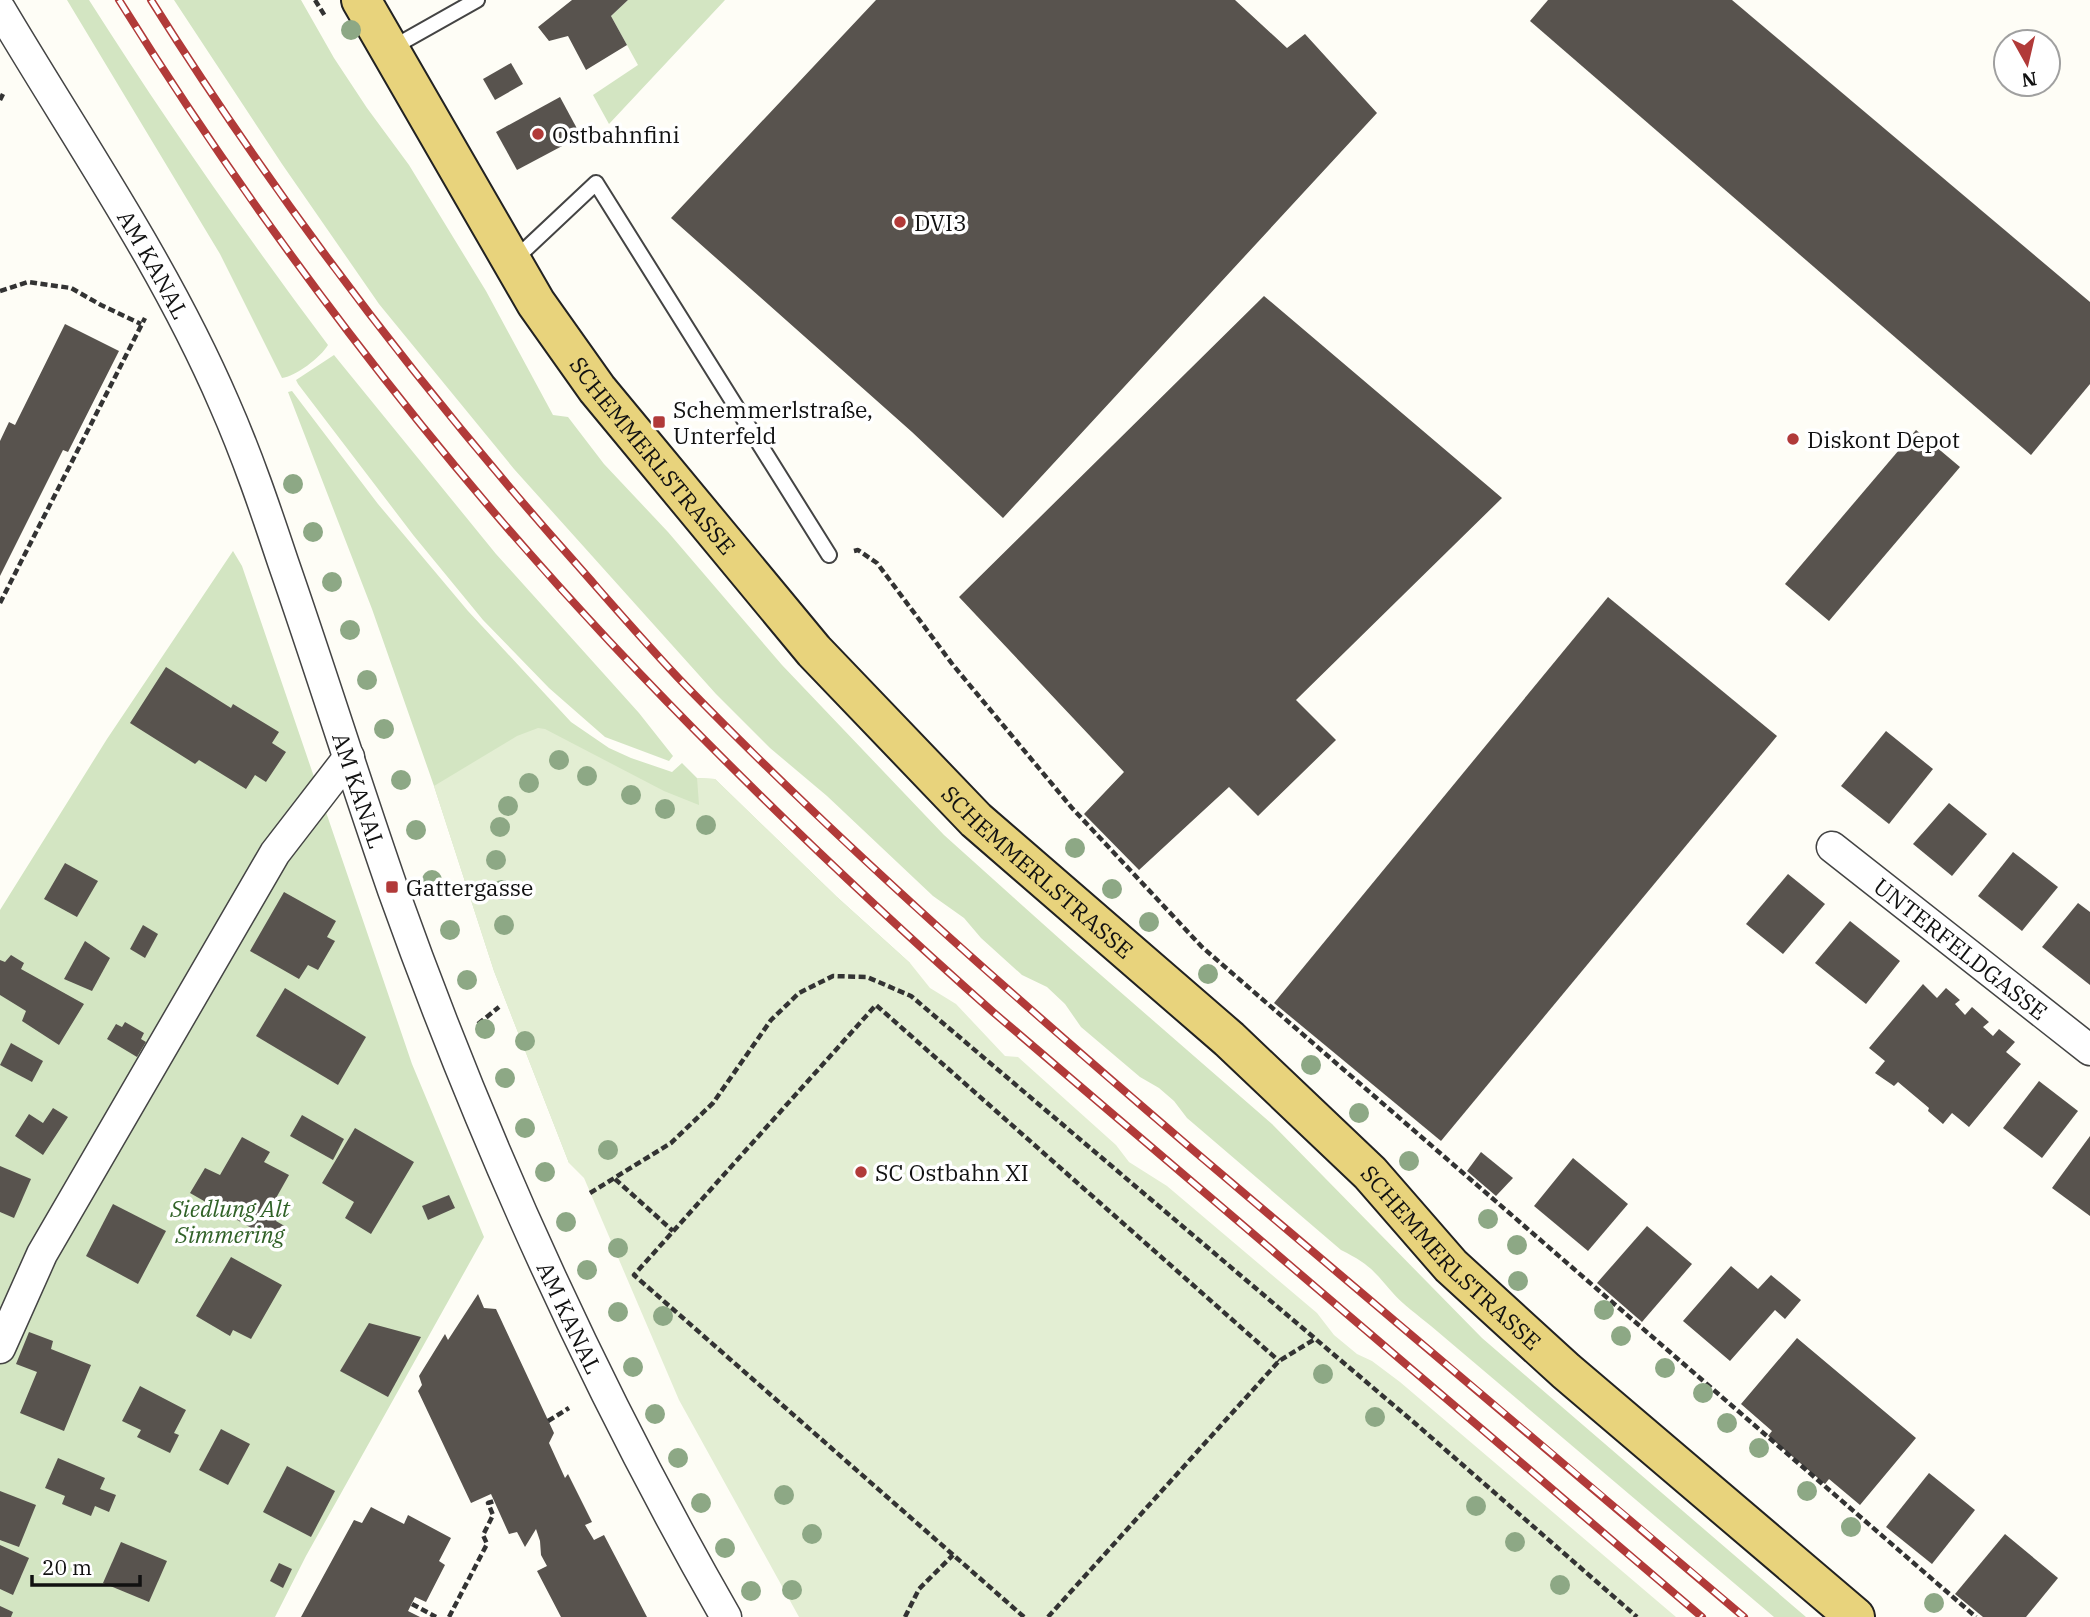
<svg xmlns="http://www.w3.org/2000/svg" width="2090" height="1617" viewBox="0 0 2090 1617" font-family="'IBM Plex Serif',serif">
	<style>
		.green { fill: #d3e5c2 }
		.pitch { fill: #e3eed3 }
		.building { fill: #58534e }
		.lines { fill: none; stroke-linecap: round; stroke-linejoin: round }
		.lane-casing { stroke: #444; stroke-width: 18 }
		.street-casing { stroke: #444; stroke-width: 33 }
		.primary-casing { stroke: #222; stroke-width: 42 }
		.path { stroke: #333; stroke-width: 4.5; stroke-dasharray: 7 3.5; stroke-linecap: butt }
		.lane { stroke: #fff; stroke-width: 14 }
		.street { stroke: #fff; stroke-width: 30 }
		.primary { stroke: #e8d37c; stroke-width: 38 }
		.rail-casing { stroke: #b13a39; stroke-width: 8 }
		.rail { stroke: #fff; stroke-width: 5; stroke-dasharray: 16; stroke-linecap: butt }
		.tree { fill: #8da885 }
		.poi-dot { fill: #b13a39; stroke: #fff; stroke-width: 2.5 }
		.labels { text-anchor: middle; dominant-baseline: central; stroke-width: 7; stroke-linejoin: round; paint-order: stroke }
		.poi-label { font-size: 23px; fill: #111; stroke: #fff; text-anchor: start }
		.street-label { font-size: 23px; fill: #111; stroke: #fff }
		.park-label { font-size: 23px; font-style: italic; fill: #316228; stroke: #fff }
	</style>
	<rect width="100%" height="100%" fill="#fefdf6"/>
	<g class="green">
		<path d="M67 0H89C164 118 244 233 328 345 321 357 295 377 282 378L220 254Z"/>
		<path d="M174 0H301L334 58 367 108 409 165 486 291 553 415 568 417 604 464 668 532 782 665 944 835 1071 949 1272 1124 1482 1338 1806 1617H1774L1431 1326C1418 1315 1403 1305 1392 1292 1373 1270 1369 1264 1341 1250L1187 1118 1174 1101 1159 1088 1140 1077 1081 1027 1065 1004 1047 987 1022 975 981 938 964 918 933 896 827 796 770 748 716 694 514 469 379 304 282 164Z"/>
		<path d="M628 0H725L609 124 593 95 638 65 611 16Z"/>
		<path d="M334 355 496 554 639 713 673 756 669 761 605 737 549 688 483 620 414 536 298 384 296 380Z"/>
		<path d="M292 391 378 504 468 611 571 722 609 748 631 758 672 772 682 763 697 778 715 779 837 897 910 963 569 1163 494 971 434 786 372 609 288 392Z"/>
		<path d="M233 551 242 566 412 1064 484 1237 306 1556 275 1617H0V910L107 739Z"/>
	</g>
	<path class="pitch" d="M538 728 545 729 664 791 699 805 697 778 715 779 837 897 910 963 930 988 956 1004 1005 1056 1018 1057 1116 1145 1129 1162 1167 1186 1317 1313 1334 1335 1357 1354 1372 1361 1400 1382 1676 1617H799L679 1400 584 1178 569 1163 494 971 434 786 517 736Z"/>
	<g class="building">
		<path d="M572 0H628L611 16 627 45 586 70 568 36 549 41 538 27Z"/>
		<path d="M876 0H1235L1287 48 1305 34 1377 113 1003 518 912 432 671 218Z"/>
		<path d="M1548 0H1732L2090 302V384L2031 455 1530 21Z"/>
		<path d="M511 63 523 84 495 100 483 79Z"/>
		<path d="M560 97 581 136 517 170 496 132Z"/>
		<path d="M1264 296 1502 498 1296 700 1336 740 1258 816 1229 787 1139 870 1084 814 1124 772 959 597Z"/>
		<path d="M65 324 119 351 68 452 63 450 0 576V441L9 422 15 425Z"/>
		<path d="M1916 430 1960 467 1829 621 1785 584Z"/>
		<path d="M1608 597 1777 736 1441 1141 1274 1003Z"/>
		<path d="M166 667 231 708 233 704 279 732 272 743 286 752 266 782 255 775 246 789 199 760 195 764 130 723Z"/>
		<path d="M1886 731 1933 769 1889 824 1841 786Z"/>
		<path d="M1949 803 1987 834 1952 876 1913 844Z"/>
		<path d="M2013 852 2058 887 2022 931 1978 896Z"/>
		<path d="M65 863 98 881 77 917 44 899Z"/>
		<path d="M1788 874 1825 904 1783 954 1746 924Z"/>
		<path d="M284 892 336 921 327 937 335 941 318 970 308 965 299 979 250 951Z"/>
		<path d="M2078 903 2090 912V985L2042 947Z"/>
		<path d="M1850 921 1900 961 1866 1004 1815 963Z"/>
		<path d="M143 925 158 934 145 958 130 949Z"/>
		<path d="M85 941 110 958 92 991 64 979Z"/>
		<path d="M11 955 24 963 21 969 84 1004 59 1045 22 1021 26 1011 0 995V960L5 962Z"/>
		<path d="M1923 984 1937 998 1946 988 1960 1000 1955 1004 1965 1015 1972 1007 1989 1022 1983 1027 1993 1036 1999 1029 2015 1042 2006 1052 2021 1064 1969 1127 1952 1113 1943 1124 1928 1111 1929 1108 1898 1082 1894 1086 1875 1073 1885 1061 1869 1048Z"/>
		<path d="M285 988 366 1037 338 1085 256 1036Z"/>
		<path d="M125 1022 144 1033 141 1039 146 1042 137 1057 107 1039 116 1024 122 1027Z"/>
		<path d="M11 1043 43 1061 32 1082 0 1065Z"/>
		<path d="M2039 1081 2078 1111 2042 1158 2003 1128Z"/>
		<path d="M53 1108 68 1117 43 1155 15 1136 29 1114 43 1123Z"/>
		<path d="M302 1115 344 1139 333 1160 290 1136Z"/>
		<path d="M355 1128 414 1162 371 1234 345 1218 354 1202 322 1183Z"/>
		<path d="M2090 1136V1216L2052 1188Z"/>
		<path d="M242 1137 270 1152 264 1162 289 1175 271 1207 281 1212 276 1221 288 1228 279 1244 190 1193 205 1168 220 1175Z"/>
		<path d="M1481 1152 1513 1178 1496 1196 1467 1171Z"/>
		<path d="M1573 1158 1628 1204 1588 1251 1534 1206Z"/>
		<path d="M0 1166 31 1179 14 1218 0 1212Z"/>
		<path d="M449 1195 455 1208 428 1220 422 1206Z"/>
		<path d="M113 1204 166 1231 138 1284 86 1256Z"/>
		<path d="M1647 1226 1692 1264 1642 1322 1597 1283Z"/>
		<path d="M231 1257 282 1285 251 1339 233 1330 230 1336 196 1316Z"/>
		<path d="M1731 1266 1758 1289 1771 1275 1801 1300 1785 1319 1775 1310 1730 1361 1683 1321Z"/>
		<path d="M478 1294 484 1308 496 1309 554 1433 549 1443 565 1478 568 1474 592 1522 585 1525 594 1540 604 1535 647 1617H561L537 1571 547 1566 541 1555 540 1541 536 1529 525 1547 517 1532 509 1534 491 1494 471 1503 418 1391 422 1385 419 1376 445 1334 448 1340Z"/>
		<path d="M369 1323 421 1337 388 1397 340 1371Z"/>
		<path d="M29 1332 53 1341 51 1349 91 1365 64 1431 20 1413 37 1372 16 1364Z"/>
		<path d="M1797 1338 1916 1438 1860 1505 1829 1479 1825 1484 1768 1436 1772 1431 1741 1404Z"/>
		<path d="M140 1386 186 1410 174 1433 179 1435 170 1453 137 1437 141 1430 122 1421Z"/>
		<path d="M221 1429 250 1444 228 1485 199 1470Z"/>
		<path d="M58 1458 105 1478 100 1489 116 1495 109 1512 95 1506 91 1516 62 1504 65 1496 45 1488Z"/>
		<path d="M287 1466 335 1491 311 1537 263 1512Z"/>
		<path d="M1929 1473 1975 1510 1932 1564 1886 1527Z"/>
		<path d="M0 1491 36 1505 19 1547 0 1540Z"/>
		<path d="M371 1507 404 1524 408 1515 451 1538 439 1561 445 1565 426 1602 415 1597 408 1611 420 1617H301L354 1520 362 1523Z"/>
		<path d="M2005 1534 2058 1578 2026 1617H1983L1955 1594Z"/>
		<path d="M121 1542 167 1561 149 1602 103 1583Z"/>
		<path d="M0 1545 29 1558 13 1595 0 1589Z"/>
		<path d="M279 1563 292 1569 283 1588 270 1581Z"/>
		<path d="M0 1606 13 1612 11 1617H0Z"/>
	</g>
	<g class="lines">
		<defs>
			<g id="lane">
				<path d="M390 49 477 0"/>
				<path d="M513 261 596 183 829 555"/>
			</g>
			<g id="street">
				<path id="s1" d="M0 9C77 139 164 264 224 403 247 455 265 508 283 562 321 671 355 781 393 890 483 1142 593 1385 726 1617"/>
				<path id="s2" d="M1832 847 2090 1050"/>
				<path d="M0 1348 42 1254 275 853 349 757"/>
			</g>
			<g id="primary">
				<path id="s3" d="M361 0 536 303 597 389 814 651 976 820 1229 1039 1370 1173 1451 1266 1566 1371 1855 1617"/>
			</g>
		</defs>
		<use href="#lane" class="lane-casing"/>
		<use href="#street" class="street-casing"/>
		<use href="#primary" class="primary-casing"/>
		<g class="path">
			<path d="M315 0 325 16"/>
			<path d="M0 100 3 94"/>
			<path d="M0 291 28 282 71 288 101 305 141 324"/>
			<path d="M854 551 858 550 877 563 953 665 1072 808 1202 947 1976 1617"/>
			<path d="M0 603 145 318"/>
			<path d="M478 1024 499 1007"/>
			<path d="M615 1179 673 1231"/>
			<path d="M590 1193 671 1143 713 1103 771 1020 799 993 833 976 867 977 911 996 1417 1425 1637 1617"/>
			<path d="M548 1421 569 1408"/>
			<path d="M412 1604 436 1617"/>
			<path d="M449 1617 487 1544 483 1535 493 1515 488 1503 494 1501"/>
			<path d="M905 1617 919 1589 953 1555"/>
			<path d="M1024 1617 634 1275 876 1005 1279 1361"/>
			<path d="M1048 1617 1279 1361 1315 1339"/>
		</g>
		<use href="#lane" class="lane"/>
		<use href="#street" class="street"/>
		<use href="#primary" class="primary"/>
		<defs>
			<g id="rail">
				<path d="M119 0C260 226 428 448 610 642 732 772 860 894 993 1012L1702 1617"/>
				<path d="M151 0C271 191 407 371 556 541 599 589 641 639 686 686 846 850 1019 1001 1193 1150 1376 1306 1561 1460 1744 1617"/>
			</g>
		</defs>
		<use href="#rail" class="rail-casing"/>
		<use href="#rail" class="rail"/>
	</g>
	<g class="tree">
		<circle cx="351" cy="30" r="10"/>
		<circle cx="293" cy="484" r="10"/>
		<circle cx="313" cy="532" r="10"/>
		<circle cx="332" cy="582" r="10"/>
		<circle cx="350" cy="630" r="10"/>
		<circle cx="367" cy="680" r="10"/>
		<circle cx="384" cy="729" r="10"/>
		<circle cx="559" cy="760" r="10"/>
		<circle cx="587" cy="776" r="10"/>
		<circle cx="401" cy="780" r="10"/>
		<circle cx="529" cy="783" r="10"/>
		<circle cx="631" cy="795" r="10"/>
		<circle cx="508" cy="806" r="10"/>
		<circle cx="665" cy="809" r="10"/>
		<circle cx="706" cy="825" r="10"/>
		<circle cx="500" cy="827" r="10"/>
		<circle cx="416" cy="830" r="10"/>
		<circle cx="1075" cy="848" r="10"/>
		<circle cx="496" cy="860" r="10"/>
		<circle cx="432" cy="880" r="10"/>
		<circle cx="1112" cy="889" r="10"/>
		<circle cx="502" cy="890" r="10"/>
		<circle cx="1149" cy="922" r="10"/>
		<circle cx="504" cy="925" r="10"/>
		<circle cx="450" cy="930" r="10"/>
		<circle cx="1208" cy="974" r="10"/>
		<circle cx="467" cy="980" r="10"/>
		<circle cx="485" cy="1029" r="10"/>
		<circle cx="525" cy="1041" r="10"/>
		<circle cx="1311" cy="1065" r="10"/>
		<circle cx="505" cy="1078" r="10"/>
		<circle cx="1359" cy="1113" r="10"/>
		<circle cx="525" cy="1128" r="10"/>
		<circle cx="608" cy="1150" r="10"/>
		<circle cx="1409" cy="1161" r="10"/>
		<circle cx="545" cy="1172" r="10"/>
		<circle cx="1488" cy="1219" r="10"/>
		<circle cx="566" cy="1222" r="10"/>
		<circle cx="1517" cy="1245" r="10"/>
		<circle cx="618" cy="1248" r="10"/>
		<circle cx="587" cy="1270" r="10"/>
		<circle cx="1518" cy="1281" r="10"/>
		<circle cx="1604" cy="1310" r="10"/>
		<circle cx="618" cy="1312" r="10"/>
		<circle cx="663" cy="1316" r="10"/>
		<circle cx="1621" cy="1336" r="10"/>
		<circle cx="633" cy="1367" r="10"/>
		<circle cx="1665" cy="1368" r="10"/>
		<circle cx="1323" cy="1374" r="10"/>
		<circle cx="1703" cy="1393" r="10"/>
		<circle cx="655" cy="1414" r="10"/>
		<circle cx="1375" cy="1417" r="10"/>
		<circle cx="1727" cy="1423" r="10"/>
		<circle cx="1759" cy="1448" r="10"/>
		<circle cx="678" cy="1458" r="10"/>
		<circle cx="1807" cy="1491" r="10"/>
		<circle cx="784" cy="1495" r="10"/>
		<circle cx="701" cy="1503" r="10"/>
		<circle cx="1476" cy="1506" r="10"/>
		<circle cx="1851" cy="1527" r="10"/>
		<circle cx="812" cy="1534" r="10"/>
		<circle cx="1515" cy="1542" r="10"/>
		<circle cx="725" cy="1548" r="10"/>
		<circle cx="1560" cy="1585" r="10"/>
		<circle cx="792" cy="1590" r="10"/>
		<circle cx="751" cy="1591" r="10"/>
		<circle cx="1934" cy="1603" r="10"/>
	</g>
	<g class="poi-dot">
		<circle cx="538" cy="134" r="7"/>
		<circle cx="900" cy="222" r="7"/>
		<rect x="652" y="415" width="14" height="14" rx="3.5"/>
		<circle cx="1793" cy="439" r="7"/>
		<rect x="385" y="880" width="14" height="14" rx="3.5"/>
		<circle cx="861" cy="1172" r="7"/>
	</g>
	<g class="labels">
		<g class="poi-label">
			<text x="552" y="134">Ostbahnfini</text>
			<text x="914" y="222">DVI3</text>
			<text x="673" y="409">Schemmerlstraße,<tspan x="673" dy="26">Unterfeld</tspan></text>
			<text x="1807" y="439">Diskont Depot</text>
			<text x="406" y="887">Gattergasse</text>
			<text x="875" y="1172">SC Ostbahn XI</text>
		</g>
		<g class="street-label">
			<text stroke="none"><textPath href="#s1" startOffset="298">AM KANAL</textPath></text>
			<text stroke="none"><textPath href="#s3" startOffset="542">SCHEMMERLSTRASSE</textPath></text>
			<text stroke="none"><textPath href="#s1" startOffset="864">AM KANAL</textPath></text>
			<text stroke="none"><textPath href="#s3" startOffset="1110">SCHEMMERLSTRASSE</textPath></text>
			<text stroke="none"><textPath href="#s2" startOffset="164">UNTERFELDGASSE</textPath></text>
			<text stroke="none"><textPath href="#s3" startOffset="1676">SCHEMMERLSTRASSE</textPath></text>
			<text stroke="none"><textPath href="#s1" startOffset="1432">AM KANAL</textPath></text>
		</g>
		<g class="park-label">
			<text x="230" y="1208">Siedlung Alt<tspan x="230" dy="26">Simmering</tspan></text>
		</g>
	</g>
	<g transform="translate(2027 63) rotate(172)"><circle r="33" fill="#ffffff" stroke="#a0a0a0" stroke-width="2"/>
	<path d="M0-5L12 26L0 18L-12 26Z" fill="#b13a39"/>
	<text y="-10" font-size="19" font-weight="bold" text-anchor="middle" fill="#111111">N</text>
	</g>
	<path d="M32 1575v10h108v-10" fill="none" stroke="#111111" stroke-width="3.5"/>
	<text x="42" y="1575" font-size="21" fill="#111111" stroke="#ffffff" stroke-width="5" paint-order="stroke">20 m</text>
</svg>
